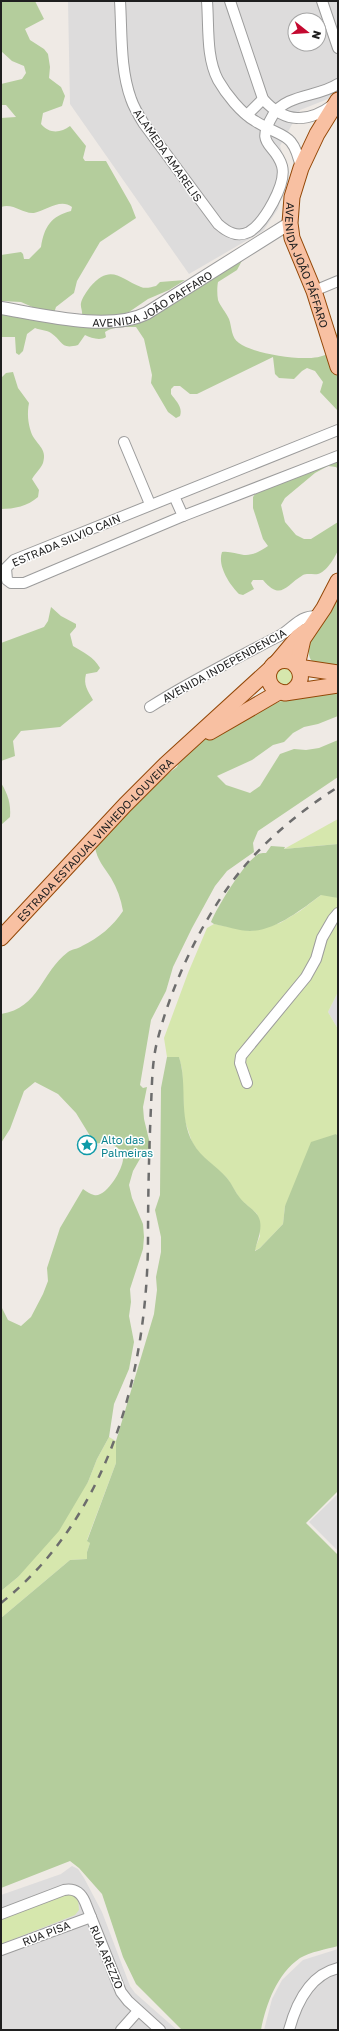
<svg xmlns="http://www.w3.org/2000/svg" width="339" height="2031" viewBox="0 0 339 2031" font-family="'Golos Text',sans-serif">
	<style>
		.residential { fill: #dddcdc; fill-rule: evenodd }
		.grass { fill: #d6e7ad }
		.forest { fill: #b4cd9c }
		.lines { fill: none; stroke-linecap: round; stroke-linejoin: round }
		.minor-casing { stroke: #9c9c9c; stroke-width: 12 }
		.tertiary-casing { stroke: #9c9c9c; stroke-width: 14 }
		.primary-casing { stroke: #934707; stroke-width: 17 }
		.minor { stroke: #fff; stroke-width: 10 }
		.tertiary { stroke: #fff; stroke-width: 12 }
		.primary { stroke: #f8c0a2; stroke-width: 15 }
		.rail { stroke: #6d6d6d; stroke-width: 2.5; stroke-dasharray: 8 8; stroke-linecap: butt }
		.labels { text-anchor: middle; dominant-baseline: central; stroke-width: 3; stroke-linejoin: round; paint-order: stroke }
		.street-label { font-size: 11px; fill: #1f1f1f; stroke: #fff }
		.culture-label { font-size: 11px; fill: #0d838f; stroke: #fff; text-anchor: start }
	</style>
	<rect width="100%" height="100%" fill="#efeae5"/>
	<g class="residential">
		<path d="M68 1H338V95L300 110 280 146 288 170 278 209 263 231 189 274 70 104ZM295 20H319V44H295Z"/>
		<path d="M338 992V1029L328 1012Z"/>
		<path d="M338 1494V1551L309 1522Z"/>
		<path d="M72 1866 78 1869 84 1878 102 1912 130 1986 135 1993 177 2030H1V1895L61 1874Z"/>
		<path d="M338 1949V2030H264L272 1999 282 1980 303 1960Z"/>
	</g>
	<g class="grass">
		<path d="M286 664 297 681 280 690 272 672Z"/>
		<path d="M338 819V844L284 849Z"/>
		<path d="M324 894 338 898V992L328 1012 338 1029V1136L336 1134 285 1206 283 1224 260 1248 254 1251 260 1236 257 1214 240 1199 227 1178 199 1153 192 1142 184 1118 182 1069 179 1057H167L164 1038 188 973 207 928 214 924 250 931 280 923 300 911 321 895Z"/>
		<path d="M109 1437 116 1441V1463L87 1540 90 1543 87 1552V1559L70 1560 1 1618V1591L18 1577 88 1482 97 1459Z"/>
		<path d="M66 1893 75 1896 78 1899 79 1910 75 1915 1 1944V1919Z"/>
	</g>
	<g class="forest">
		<path d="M1 1H35L44 19 25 29 30 40 44 49 48 54 50 67 49 78 61 87 65 96 62 106 43 113 41 124C49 134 61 133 70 126L86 146 83 158 85 161H106L131 205 136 218 100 242 77 281 74 293 56 307 54 313 81 318C84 312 80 308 81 303 82 298 87 291 90 287 111 263 120 279 141 287 145 289 152 287 156 286L160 282 185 280 169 290 148 299 129 312 119 315 99 316 119 323 245 255 237 270 218 282C217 287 217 294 218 300 220 306 226 312 229 319 232 327 231 338 239 343 253 354 311 364 327 354 334 350 334 337 338 330V411L320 392 323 382 315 371 307 368 302 371 294 379 279 378 275 374 273 357 197 394H190L180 386H174L171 389V394C176 401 183 407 180 416L176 418 168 412 151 383 152 375 144 339 136 327C126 327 114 326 105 332L106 337C100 341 91 338 85 335L78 345C60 350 63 341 51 333 47 330 40 330 35 328L27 334 23 351 19 355 16 353 15 337H1V313L37 309 21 302 1 301V255L21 252 23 254 24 259H29L41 247C44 227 51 216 71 211L72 207C60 198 46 211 34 213 22 214 14 203 1 207V118L16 117 6 105H1V84L22 79 26 73 24 66 12 61 1 51Z"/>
		<path d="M13 372 18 388 29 403C27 413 28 423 31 432 35 444 48 448 43 463 41 468 35 474 32 479L39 490 38 497C28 506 14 509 1 509V378L6 373Z"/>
		<path d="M338 460V469L336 467 328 466 315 473 285 498 281 505 285 522 296 535 304 539H311L338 522C338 530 339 543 338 550 335 558 326 572 318 574 314 575 307 573 303 575 285 586 281 601 263 580H253L251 583 254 589 243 595 239 594C230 585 217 566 222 552 230 551 236 554 244 555 253 556 262 550 268 546L263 539 253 508V497L258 490Z"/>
		<path d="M338 577V671C330 668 318 667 312 661 299 646 330 594 338 577Z"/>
		<path d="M51 607 61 616 76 624V627L70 634 73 646C83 652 94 657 100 668L97 672 86 674C83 685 88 691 93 700L60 727 21 731 13 741 15 756 1 761V643L44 627 48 621Z"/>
		<path d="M338 686V716L318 724 304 727 293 733 284 742 273 745 252 760 217 776 226 785 250 793 260 786 280 754 294 749 306 750 319 748 338 740V777L258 831 253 843 254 852 227 871 215 886 192 928 173 967 166 991 151 1020 140 1085 143 1088 147 1087 143 1107 144 1119 151 1148 145 1150 133 1171 129 1185 132 1198 143 1224 144 1237 143 1249 130 1289 131 1302 129 1316 134 1342 129 1369 114 1404 109 1437 97 1459 88 1482 59 1531 18 1577 1 1591V1306L8 1320 21 1326 31 1317 43 1294 48 1281 47 1268 60 1228 83 1189C86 1191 90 1194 94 1195 106 1198 123 1169 123 1159 123 1145 105 1141 95 1144L76 1113 58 1094 35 1082 24 1091 10 1129 1 1143V1014C40 1008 41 972 68 952 72 949 78 949 82 946 99 938 113 926 123 911 121 899 117 888 111 878 104 867 97 860 95 847L142 793 177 767 183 754 226 722 284 700 300 688Z"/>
		<path d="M1 783C8 794 11 804 10 817L1 825Z"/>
		<path d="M338 844V898L321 895C302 909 275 931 250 931 239 931 225 926 214 924L211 922C217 907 244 863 257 855 259 853 264 853 266 853L271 846 285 847 284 849Z"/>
		<path d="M167 1057H179C188 1085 178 1116 193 1143 201 1158 216 1165 227 1178 232 1184 235 1192 240 1198 246 1206 258 1211 260 1221 262 1231 257 1241 255 1251L260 1248 283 1224 285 1206 311 1142 336 1134 338 1136V1491L306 1523 338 1555V1946C327 1949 310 1952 300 1958 277 1974 266 2004 261 2030H182L136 1984 123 1957 102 1894 79 1868 70 1861 1 1888V1618L70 1560 87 1559V1552L90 1543 87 1541 116 1463V1441L154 1314 157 1290 156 1277 161 1252V1237L155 1210 160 1195 161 1088Z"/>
	</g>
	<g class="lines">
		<defs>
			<g id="minor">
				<path d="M120 1C122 33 120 69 131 99 134 108 139 116 144 124L218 224C227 232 237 238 249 232 264 223 287 184 282 166 275 142 254 147 273 115 286 94 319 97 338 84"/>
				<path d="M207 1C209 27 206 57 218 80 226 94 241 113 255 121 283 139 293 130 301 168"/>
				<path d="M230 1 263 99C285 124 309 123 334 104"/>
				<path d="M322 1 338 48"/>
				<path d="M247 115 263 99"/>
				<path d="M314 291 338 281"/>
				<path d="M338 430 14 560 6 568 7 580 11 583H24L183 516 338 456"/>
				<path d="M124 442 150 504"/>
				<path d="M174 496 183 516"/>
				<path d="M150 707C191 681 233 660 277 637 294 629 297 615 319 616"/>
				<path d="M247 1083 240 1063 241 1056 306 977 316 959 322 938 333 919 338 913"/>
				<path d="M1 1914 64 1890C75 1888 81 1893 85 1902L121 1992 128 2001 160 2030"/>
				<path d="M1 1950 91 1917"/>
				<path d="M121 2030 138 2011"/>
				<path d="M289 2030C296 2004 309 1975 338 1968"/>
			</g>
			<g id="tertiary">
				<path id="s1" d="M1 308C42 315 110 332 147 313L290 223"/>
			</g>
			<g id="primary">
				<path id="s2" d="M338 100 317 134 301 168 292 197 290 223 292 238 314 291 338 367"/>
				<path d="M277 662 298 637 306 631"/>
				<path d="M297 666 303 639 324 608 338 581"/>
				<path d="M298 667 338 673"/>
				<path d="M290 692C303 685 304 671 292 662 267 653 258 689 285 693L338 685"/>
				<path d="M210 732 279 692"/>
				<path id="s3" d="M1 938 125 805 166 764 269 670"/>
			</g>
		</defs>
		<use href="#minor" class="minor-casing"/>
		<use href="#tertiary" class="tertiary-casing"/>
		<use href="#primary" class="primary-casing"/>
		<use href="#minor" class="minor"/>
		<use href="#tertiary" class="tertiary"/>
		<use href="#primary" class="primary"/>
		<path class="rail" d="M1 1603C109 1517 147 1373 148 1241 148 1196 149 1151 151 1106 152 1085 152 1062 157 1042 172 981 207 908 249 861 275 832 305 808 338 787"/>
	</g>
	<defs>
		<symbol id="sight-ring" viewBox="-11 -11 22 22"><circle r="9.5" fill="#fff" stroke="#0f9aa8" stroke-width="1.5"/><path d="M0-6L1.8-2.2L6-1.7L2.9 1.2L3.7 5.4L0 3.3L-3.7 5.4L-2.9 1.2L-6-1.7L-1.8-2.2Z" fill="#0f9aa8"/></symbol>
	</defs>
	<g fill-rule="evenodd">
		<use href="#sight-ring" x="76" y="1134" width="22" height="22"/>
	</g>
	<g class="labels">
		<g class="street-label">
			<text transform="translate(168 155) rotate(55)">ALAMEDA AMARELIS</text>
			<text stroke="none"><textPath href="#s2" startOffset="179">AVENIDA JOÃO PÁFFARO</textPath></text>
			<text stroke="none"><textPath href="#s1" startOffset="158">AVENIDA JOÃO PAFFARO</textPath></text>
			<text transform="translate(66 540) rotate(-23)">ESTRADA SILVIO CAIN</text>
			<text transform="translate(224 665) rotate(-29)">AVENIDA INDEPENDENCIA</text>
			<text stroke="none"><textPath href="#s3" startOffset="136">ESTRADA ESTADUAL VINHEDO-LOUVEIRA</textPath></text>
			<text transform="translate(46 1933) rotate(-21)">RUA PISA</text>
			<text transform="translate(107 1957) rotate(67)">RUA AREZZO</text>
		</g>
		<g class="culture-label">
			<text x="101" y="1139">Alto das<tspan x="101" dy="13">Palmeiras</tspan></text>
		</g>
	</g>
	<rect width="339" height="2031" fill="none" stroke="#1f1f1f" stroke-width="4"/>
	<g transform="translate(307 32) rotate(107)"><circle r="19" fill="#ffffff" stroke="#a5a5a5"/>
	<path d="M0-3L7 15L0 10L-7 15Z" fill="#c40930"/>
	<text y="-6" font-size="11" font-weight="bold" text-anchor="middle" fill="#1f1f1f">N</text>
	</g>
</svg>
